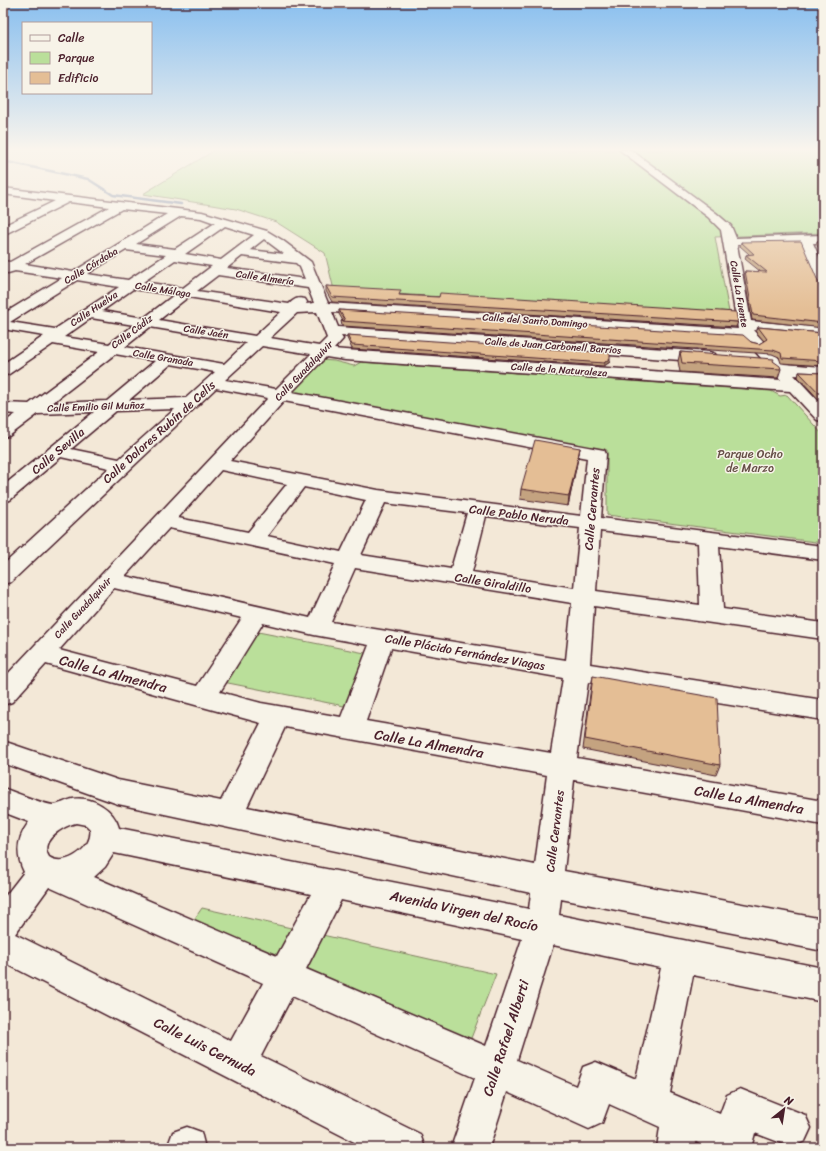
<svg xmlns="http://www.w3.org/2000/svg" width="826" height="1151" viewBox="0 0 826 1151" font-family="Sriracha,sans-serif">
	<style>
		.green { fill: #badf9a; stroke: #827f62 }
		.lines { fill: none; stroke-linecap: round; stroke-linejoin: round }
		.stream { stroke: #7b89a7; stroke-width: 2.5 }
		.minor-casing { stroke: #4a1f2b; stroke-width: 3 }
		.minor { fill: #f7f3e8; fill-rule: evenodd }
		.wall { fill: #c4a380; stroke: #4a1f2b }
		.shaded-wall { fill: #a08568; stroke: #4a1f2b }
		.building { fill: #e4be95; stroke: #4a1f2b }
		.labels { text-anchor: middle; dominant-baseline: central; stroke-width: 3; stroke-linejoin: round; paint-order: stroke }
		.far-street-label { font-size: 10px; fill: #4a1f2b; stroke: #f7f3e8 }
		.street-label { font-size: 12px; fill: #4a1f2b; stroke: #f7f3e8 }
		.park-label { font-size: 12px; fill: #664f47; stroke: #f7f3e8 }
		.near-street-label { font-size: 14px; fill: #4a1f2b; stroke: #f7f3e8 }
	</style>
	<rect width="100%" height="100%" fill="#f3e8d7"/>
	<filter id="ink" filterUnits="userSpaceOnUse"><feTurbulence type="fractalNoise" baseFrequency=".025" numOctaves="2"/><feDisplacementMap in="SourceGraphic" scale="8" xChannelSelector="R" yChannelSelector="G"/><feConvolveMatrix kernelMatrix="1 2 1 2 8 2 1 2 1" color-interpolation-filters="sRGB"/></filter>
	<g filter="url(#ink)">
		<g class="green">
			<path d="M215 150H823V233L715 237 729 312 721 311V315L334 290 325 253 276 222 236 209 143 194Z"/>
			<path d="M322 360 334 361 354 366 361 362 771 391 780 396 787 395 823 435V543L607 515V450L291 393Z"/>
			<path d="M253 631 370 654 349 707 223 682Z"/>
			<path d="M202 908 496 974 466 1051 191 924Z"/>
		</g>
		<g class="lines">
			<path class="stream" d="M3 161 88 179 113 195 181 204"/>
			<defs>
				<g id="minor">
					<path d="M620 150H631L716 213 731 226 736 238 823 235V243H813L823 266V285L818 284 816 281 801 243 737 245 751 321 823 328V336L753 330 784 364 823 367V377L794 375 823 406V421L817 420 790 391 345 360 326 357 292 392 604 450 606 454 601 518 823 546V560L719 546 723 609 823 623V639L594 606 590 664 823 700V720L588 682 577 758 823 801V825L574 780 564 871 823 919V951L561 899 559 915 823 968V1002L693 975 670 1093 720 1114 727 1095 740 1089 805 1115 811 1128 805 1141 792 1147 755 1133 751 1148H709L696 1142 695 1148H657L660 1127 609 1104 602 1123 589 1129 507 1092 489 1148H451L475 1078 292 996 261 1056 420 1134 425 1148H366L3 962V899L24 872C15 854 17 838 29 822L3 812V788C14 792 43 804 53 805 59 805 67 800 73 799 92 796 114 809 119 828L529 909 531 893 118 804 3 763V741L118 780 221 801 261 723 46 664 12 702 3 705V679L268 398 216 388 11 582 3 584V565L109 468 61 457 10 500 3 502V486L94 412 38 414 9 436 3 437V423L16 414 3 413V403L29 404 99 352 53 344 9 374 3 376V364L44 336 3 329V314L62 278 15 271 8 273 3 272V261L10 262 109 207 69 202 3 235V226L55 201 3 194V188L202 212 267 231 282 240 311 262 328 303 738 329 721 230 708 217ZM122 209 167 214 73 272 25 264ZM181 216 201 218 215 223 175 249 136 244ZM225 226 254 235 221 260 185 254ZM264 239 284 254 250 250ZM126 250 166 255 128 280 87 274ZM242 256 296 263 300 267 305 279 227 268ZM175 260 212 266 183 288 143 282ZM218 275 308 288 314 303 306 304 307 302 305 299C297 297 295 299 289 304L197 291ZM77 280 119 287 55 329 10 322ZM133 289 174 295 144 318 102 311ZM188 297 281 312 255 336 159 320ZM317 312 327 338 319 346 270 338 297 313ZM332 312 743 338 781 380 345 350 334 349 343 339 341 336 709 362 715 360 717 357 715 354 709 352 338 327ZM91 318 134 325 109 344 64 337ZM150 327 246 343 224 364 125 347ZM262 346 311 354 276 389 225 380ZM115 354 155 361 107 401 52 403ZM171 364 215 372 186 398 129 400ZM284 401 587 458 581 516 378 490 230 461ZM175 409 119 459 71 449 116 411ZM221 470 287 484 248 532 178 518ZM304 487 366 500 341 552 267 536ZM385 503 467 513 451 569 361 555ZM486 516 580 528 574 588 472 572ZM169 528 335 564 310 618 125 576ZM600 531 698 543 700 605 596 591ZM355 568 572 603 566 660 331 622ZM114 588 242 618 197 686 59 650ZM263 623 314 635 369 645 341 717 261 703 220 692ZM391 648 563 678 551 753 366 721ZM285 727 547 775 535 865 247 807ZM76 823 86 825 90 829C94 848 65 868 49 857 38 841 63 826 76 823ZM114 853 311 894 277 956 94 877 105 867ZM49 887 263 983 231 1041 15 934ZM341 900 522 939 486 1046 306 969ZM553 945 661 968 636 1079 596 1062 583 1067 576 1086 517 1060Z"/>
					<path d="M187 1127 201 1132 205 1148H167L173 1132Z"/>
				</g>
			</defs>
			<use href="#minor" class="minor-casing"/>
			<use href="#minor" class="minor"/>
		</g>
		<g class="wall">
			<path d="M823 240V254L816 244 817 241Z"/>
			<path d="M741 242 823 293V328L752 320 744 275 745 271 761 272 745 259 746 255 749 254 740 246Z"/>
			<path d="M326 286 401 295 439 297 738 322 736 327 332 302 326 291Z"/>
			<path d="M339 310 751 342 759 344 764 341 756 332 758 327 823 333V366L781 363 779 357 772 354 342 326 341 321H343L339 314Z"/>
			<path d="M347 335 610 362 604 366 352 349 347 338Z"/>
			<path d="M680 352 773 361 781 369 778 378 680 372 678 361Z"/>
			<path d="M799 372 823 373V404L798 377Z"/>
			<path d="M580 448 578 458 568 506 520 499 521 489Z"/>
			<path d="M593 676 720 765 716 775 583 749 591 686Z"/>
		</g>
		<g class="shaded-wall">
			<path d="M610 358V362L604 366V363Z"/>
			<path d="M580 448 578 458 568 506 569 496Z"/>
		</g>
		<g class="building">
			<path d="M823 240V248L817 241Z"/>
			<path d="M801 241 823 293V323L753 315 745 271 767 272 746 255 754 254 741 242Z"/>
			<path d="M326 286 401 290 399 295 439 297 440 293 736 312 738 322 332 297Z"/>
			<path d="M339 310 743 335 751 342 759 344 767 339 758 327 823 333V361L782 358 781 353 773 350 341 321 345 320Z"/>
			<path d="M347 335 610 353V358L604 363 352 345Z"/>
			<path d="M680 352 774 359 773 361 780 366 781 369 682 363Z"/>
			<path d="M799 372 823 373V397Z"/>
			<path d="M535 440 580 448 569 496 521 489Z"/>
			<path d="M593 676 717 698 720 765 585 739Z"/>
		</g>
	</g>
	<linearGradient id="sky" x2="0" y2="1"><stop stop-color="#89bfef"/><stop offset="0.48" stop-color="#faf5ed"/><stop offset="1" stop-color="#faf5ed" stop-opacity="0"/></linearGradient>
	<rect width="826" height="311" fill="url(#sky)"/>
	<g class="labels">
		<g class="far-street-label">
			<text transform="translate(91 266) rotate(-31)">Calle Córdoba</text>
			<text transform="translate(265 278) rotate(8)">Calle Almería</text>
			<text transform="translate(163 290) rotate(9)">Calle Málaga</text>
			<text transform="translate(739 294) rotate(80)">Calle La Fuente</text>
			<text transform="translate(94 309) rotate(-34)">Calle Huelva</text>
			<text transform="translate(535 321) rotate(4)">Calle del Santo Domingo</text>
			<text transform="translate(132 332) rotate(-37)">Calle Cádiz</text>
			<text transform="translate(206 332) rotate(9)">Calle Jaén</text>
			<text transform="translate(553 346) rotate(4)">Calle de Juan Carbonell Barrios</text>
			<text transform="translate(163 358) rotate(10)">Calle Granada</text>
			<text transform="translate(559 370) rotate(4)">Calle de la Naturaleza</text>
			<text transform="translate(304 371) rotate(-46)">Calle Guadalquivir</text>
			<text transform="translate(96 407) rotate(-2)">Calle Emilio Gil Muñoz</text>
			<text transform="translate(83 608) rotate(-47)">Calle Guadalquivir</text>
		</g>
		<g class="street-label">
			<text transform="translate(159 432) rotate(-42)">Calle Dolores Rubín de Celis</text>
			<text transform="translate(58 451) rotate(-40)">Calle Sevilla</text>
			<text transform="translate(592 509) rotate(-85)">Calle Cervantes</text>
			<text transform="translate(519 515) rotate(7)">Calle Pablo Neruda</text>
			<text transform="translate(493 583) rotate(9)">Calle Giraldillo</text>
			<text transform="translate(465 652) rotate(10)">Calle Plácido Fernández Viagas</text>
			<text transform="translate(555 831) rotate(-83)">Calle Cervantes</text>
		</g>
		<g class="park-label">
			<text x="750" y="454">Parque Ocho<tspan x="750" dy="14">de Marzo</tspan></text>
		</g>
		<g class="near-street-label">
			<text transform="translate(113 674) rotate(15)">Calle La Almendra</text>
			<text transform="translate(429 744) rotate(10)">Calle La Almendra</text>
			<text transform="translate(749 800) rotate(10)">Calle La Almendra</text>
			<text transform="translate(464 911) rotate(12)">Avenida Virgen del Rocío</text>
			<text transform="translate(506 1038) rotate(-72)">Calle Rafael Alberti</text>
			<text transform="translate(205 1047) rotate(27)">Calle Luis Cernuda</text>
		</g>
	</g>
	<rect width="826" height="1151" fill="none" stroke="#f7f3e8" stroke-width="16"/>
	<rect x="8" y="8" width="810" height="1135" fill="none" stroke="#4a1f2b" stroke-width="1.5" filter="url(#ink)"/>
	<rect x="22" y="22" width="130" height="72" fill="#f7f3e8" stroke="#b29e9c"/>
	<rect x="30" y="35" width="20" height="6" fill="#f7f3e8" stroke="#b29e9c"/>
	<text x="58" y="42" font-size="12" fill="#4a1f2b">Calle</text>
	<rect x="30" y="52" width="20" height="12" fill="#badf9a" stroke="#b29e9c"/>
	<text x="58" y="62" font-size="12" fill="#4a1f2b">Parque</text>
	<rect x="30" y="72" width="20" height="12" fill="#e4be95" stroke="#b29e9c"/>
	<text x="58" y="82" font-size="12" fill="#4a1f2b">Edificio</text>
	<g transform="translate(784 1109) rotate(30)" stroke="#f7f3e8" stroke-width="3" paint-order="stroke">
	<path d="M0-3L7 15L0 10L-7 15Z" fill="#4a1f2b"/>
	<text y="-6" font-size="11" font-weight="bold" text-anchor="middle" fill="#4a1f2b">N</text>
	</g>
</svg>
